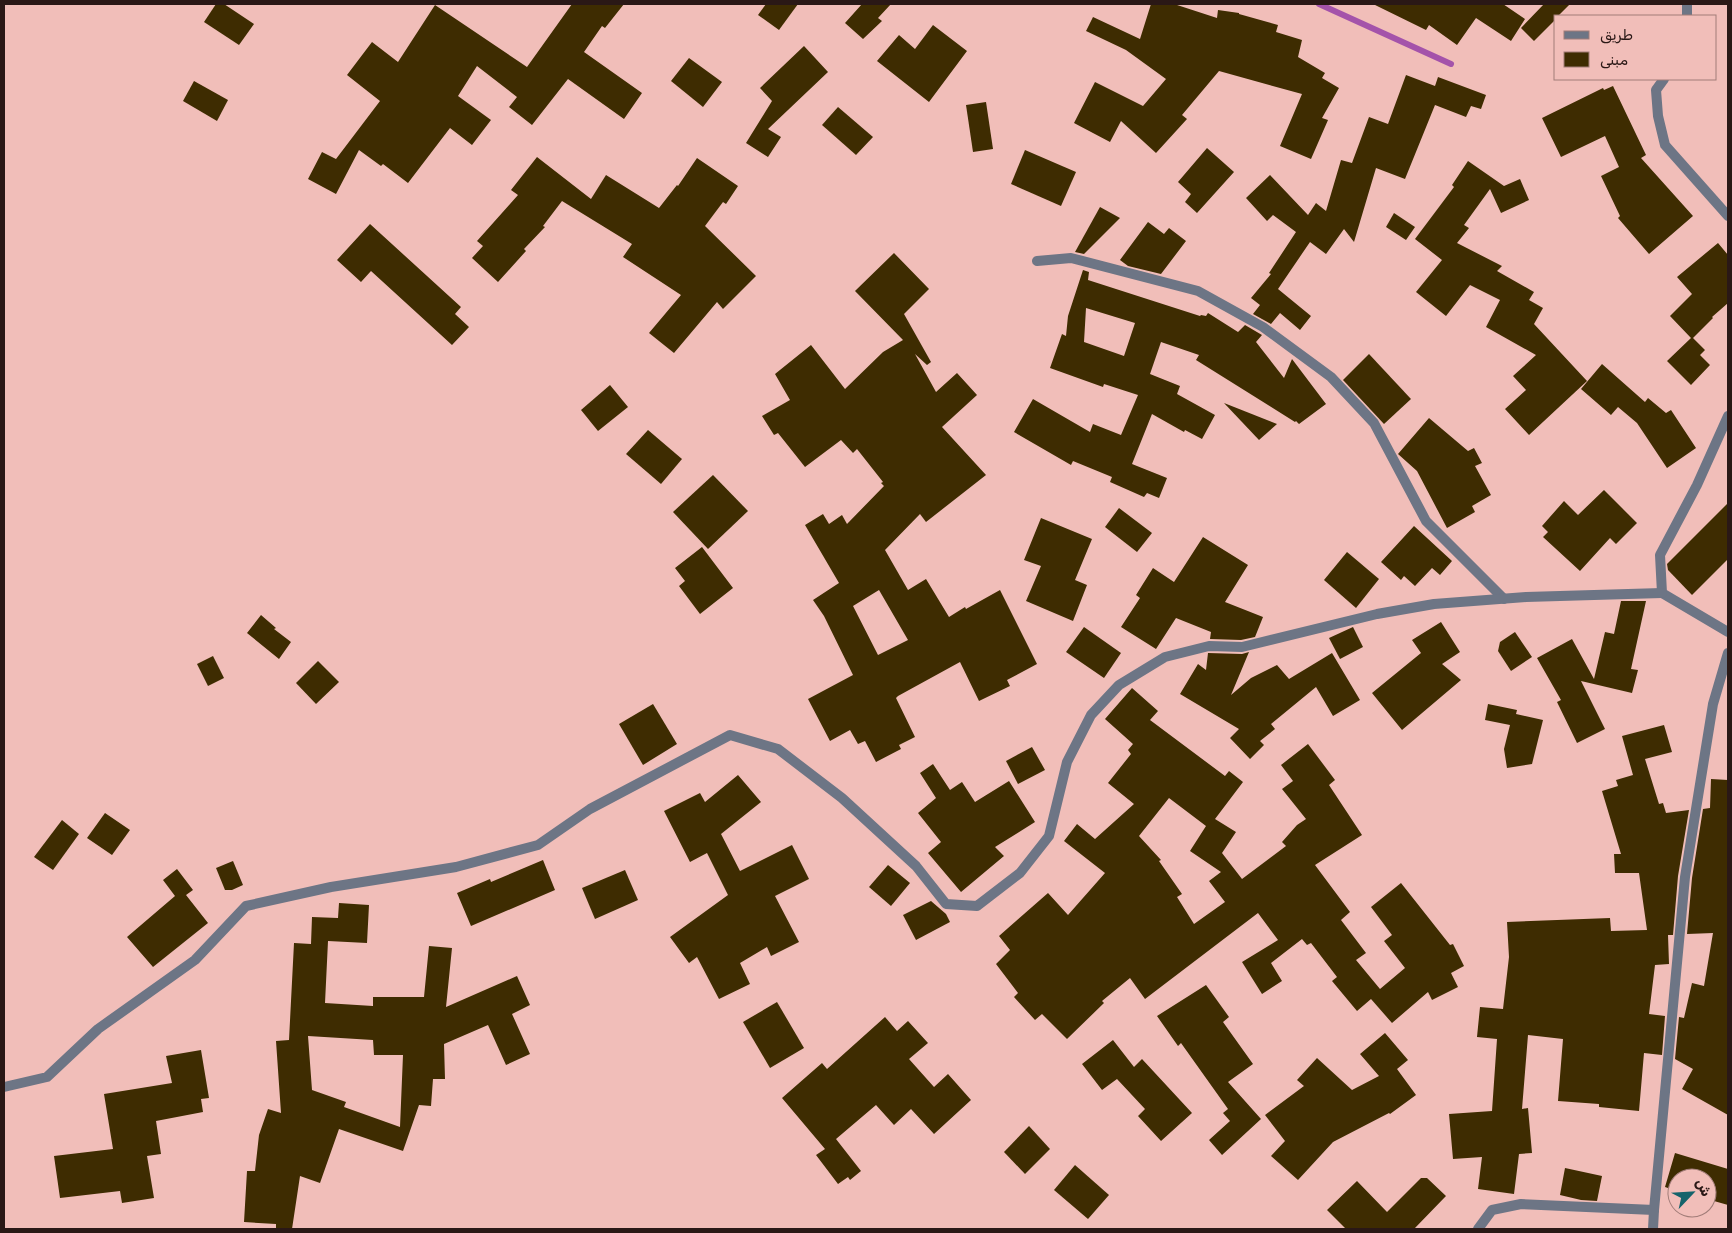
<svg xmlns="http://www.w3.org/2000/svg" width="1732" height="1233" viewBox="0 0 1732 1233" font-family="Rubik,'Noto Sans Arabic',sans-serif">
	<style>
		.lines { fill: none; stroke-linecap: round; stroke-linejoin: round }
		.stream { stroke: #a453aa; stroke-width: 6 }
		.building { fill: #3e2c01; fill-rule: evenodd }
		.street { stroke: #6d7585; stroke-width: 10 }
	</style>
	<rect width="100%" height="100%" fill="#f1beb9"/>
	<g class="lines">
		<path class="stream" d="M1319 4 1451 64"/>
	</g>
	<g class="building">
		<path d="M216 4H224L254 24 239 45 204 22Z"/>
		<path d="M572 4H624L605 28 602 26 584 52 642 93 624 119 568 79 532 125 509 107 517 97 477 66 458 96 491 120 472 145 450 128 408 183 383 164 381 166 359 150 336 194 308 179 322 152 336 159 380 101 347 75 372 42 398 62 435 5 527 67Z"/>
		<path d="M766 4H798L779 30 758 15Z"/>
		<path d="M862 4H891L878 18 882 21 863 39 845 23Z"/>
		<path d="M1151 4H1174L1217 18 1218 10 1239 13V14L1278 25 1276 32 1302 40 1298 57 1325 73 1322 78 1339 88 1322 118 1328 120 1311 159 1280 146 1302 94 1219 71 1182 115 1187 119 1156 153 1121 121 1110 142 1074 123 1095 82 1143 106 1166 79 1126 50 1086 31 1093 17 1140 39Z"/>
		<path d="M1373 4H1503L1525 19 1511 41 1476 18 1457 45 1429 25 1426 30Z"/>
		<path d="M1544 4H1570L1558 16H1556V19L1534 41 1521 28Z"/>
		<path d="M933 25 967 51 929 102 877 61 899 35 915 49Z"/>
		<path d="M804 46 828 72 768 129 781 137 768 157 746 143 772 101 760 88Z"/>
		<path d="M689 58 722 82 703 107 671 81Z"/>
		<path d="M1406 75 1435 86 1438 77 1486 95 1481 109 1471 106 1466 117 1435 105 1405 179 1376 168 1354 242 1344 229 1326 254 1310 242 1278 289 1311 316 1300 330 1280 313 1271 324 1253 314 1260 305 1251 298 1271 274 1269 273 1296 232 1273 215 1267 221 1246 198 1270 175 1308 215 1316 203 1326 211 1341 160 1352 163 1369 117 1388 124Z"/>
		<path d="M194 81 228 100 217 121 183 101Z"/>
		<path d="M1613 86 1646 155 1641 158 1693 216 1649 254 1618 218 1620 216 1601 176 1619 167 1605 136 1561 157 1542 118 1603 88 1604 90Z"/>
		<path d="M986 102 993 149 973 152 966 105Z"/>
		<path d="M838 107 873 137 856 155 822 125Z"/>
		<path d="M1207 148 1234 172 1197 213 1185 202 1191 194 1178 182Z"/>
		<path d="M1025 150 1076 172 1061 206 1011 184Z"/>
		<path d="M537 157 591 199 606 175 659 208 677 185 678 186 697 158 738 186 726 204 723 202 705 226 756 276 723 309 717 302 674 353 649 333 681 295 623 257 632 244 562 201 543 226 545 227 524 249 526 251 498 282 472 258 483 246 477 241 518 195 511 190Z"/>
		<path d="M1468 161 1504 186 1520 179 1529 200 1501 213 1490 189 1464 225 1469 228 1457 243 1502 266 1497 271 1534 292 1529 300 1543 308 1534 324 1587 381 1529 435 1505 409 1526 390 1513 376 1536 355 1486 327 1500 300 1470 285 1446 316 1416 292 1442 260 1415 239 1454 187 1452 185Z"/>
		<path d="M1100 207 1120 218 1084 254 1075 252Z"/>
		<path d="M1394 213 1415 227 1406 240 1386 227Z"/>
		<path d="M1148 222 1164 234 1169 228 1186 241 1161 274 1128 266 1120 260Z"/>
		<path d="M370 224 461 307 455 314 469 327 452 345 371 271 361 282 337 260Z"/>
		<path d="M1718 243 1728 255V303L1712 317 1713 318 1693 338 1705 350 1700 355 1710 365 1691 385 1667 361 1691 338 1670 316 1692 294 1677 277Z"/>
		<path d="M894 253 929 289 904 314 931 362 927 365 915 354 936 392 957 373 977 395 942 427 986 475 926 522 920 514 885 550 908 590 926 579 949 617 965 607 966 609 1000 590 1037 664 1007 680 1010 686 979 701 960 662 898 696 896 698 915 737 899 745 901 749 876 762 865 741 858 744 850 730 830 741 808 699 853 675 824 616 813 600 839 583 805 525 823 514 829 524 842 515 847 524 884 486 881 483 883 482 857 449 853 453 841 440 805 467 778 433 774 435 762 416 790 400 775 374 811 345 845 389 883 352 903 340 855 291ZM879 590 908 640 878 655 853 606Z"/>
		<path d="M1083 270 1089 272 1088 280 1200 316 1201 315 1206 316 1208 313 1238 332 1245 325 1262 335 1256 342 1284 378 1292 359 1326 404 1299 424 1296 421 1295 422 1196 360 1199 355 1161 342 1150 374 1180 386 1177 394 1215 415 1202 439 1185 430 1184 432 1152 414 1132 464 1167 478 1159 498 1147 493 1144 497 1110 482 1112 477 1073 461 1071 465 1014 432 1033 399 1090 432 1093 424 1121 435 1138 395 1104 384 1103 387 1050 368 1062 334 1066 336 1068 316ZM1086 308 1135 323 1124 356 1084 342Z"/>
		<path d="M1369 354 1411 399 1384 424 1343 380Z"/>
		<path d="M1602 364 1645 402 1648 398 1666 413 1671 410 1696 448 1667 468 1637 423 1618 407 1611 415 1581 389Z"/>
		<path d="M610 385 628 407 598 431 581 410Z"/>
		<path d="M1224 403 1277 424 1259 440Z"/>
		<path d="M1429 418 1468 451 1474 448 1482 463 1475 466 1491 495 1472 506 1475 512 1447 528 1417 471 1398 454Z"/>
		<path d="M648 430 682 459 661 484 626 454Z"/>
		<path d="M713 475 748 511 708 549 673 512Z"/>
		<path d="M1604 490 1637 523 1616 544 1610 538 1580 571 1543 537 1548 532 1542 526 1564 501 1578 515Z"/>
		<path d="M1728 503V559L1692 595 1668 570 1667 564Z"/>
		<path d="M1119 508 1152 533 1137 552 1105 527Z"/>
		<path d="M1041 518 1092 539 1075 580 1087 585 1073 621 1026 601 1041 566 1024 560Z"/>
		<path d="M1414 526 1452 561 1440 575 1432 568 1415 586 1404 576 1401 580 1381 562Z"/>
		<path d="M1203 537 1248 565 1225 602 1263 617 1255 637 1241 640 1210 639 1211 632 1176 618 1156 649 1121 627 1140 598 1136 595 1153 568 1174 582Z"/>
		<path d="M702 547 733 588 700 614 679 586 685 581 675 568Z"/>
		<path d="M1347 552 1379 579 1356 608 1324 580Z"/>
		<path d="M1621 601H1646L1631 669 1638 670 1632 693 1581 681 1605 729 1577 743 1557 702 1561 700 1537 658 1572 639 1594 679 1605 632 1614 634Z"/>
		<path d="M261 615 276 628 274 629 291 642 279 659 247 633Z"/>
		<path d="M1441 622 1460 652 1442 664 1461 680 1402 730 1372 693 1421 653 1412 640Z"/>
		<path d="M1084 627 1121 653 1104 678 1066 652Z"/>
		<path d="M1353 627 1363 647 1340 659 1329 638Z"/>
		<path d="M1515 632 1532 657 1511 671 1498 651 1500 642Z"/>
		<path d="M1249 652 1231 695 1251 678 1277 665 1289 679 1332 653 1360 700 1333 716 1316 687 1271 724 1275 729 1260 741 1264 745 1250 759 1230 738 1239 729 1180 694 1198 664 1206 670 1208 653 1242 654Z"/>
		<path d="M213 656 224 678 208 686 197 664Z"/>
		<path d="M318 661 339 682 316 704 296 683Z"/>
		<path d="M1132 688 1158 711 1150 720 1225 776 1229 771 1243 782 1215 819 1236 832 1222 853 1242 879 1286 846 1282 842 1297 825 1306 819 1282 789 1293 781 1281 765 1308 744 1335 780 1329 785 1362 835 1315 865 1350 912 1341 920 1366 953 1356 960 1380 989 1405 968 1384 941 1392 935 1371 907 1401 883 1450 945 1453 944 1464 966 1451 973 1458 987 1432 1000 1428 992 1392 1023 1371 999 1357 1011 1332 981 1337 977 1311 943 1307 945 1302 939 1271 963 1282 981 1262 994 1242 962 1278 940 1258 913 1145 999 1130 978 1102 1001 1104 1003 1067 1039 1042 1014 1035 1020 1014 997 1018 993 996 964 1010 950 999 936 1048 893 1068 915 1105 873 1064 841 1077 824 1095 839 1134 804 1108 783 1131 754 1128 750 1133 744 1105 719ZM1169 798 1206 826 1190 851 1221 872 1209 881 1225 902 1194 924 1177 897 1182 894 1159 861 1161 860 1139 836Z"/>
		<path d="M653 704 677 744 643 765 619 724Z"/>
		<path d="M1488 704 1517 710 1516 714 1543 720 1532 764 1507 768 1504 749 1510 725 1485 720Z"/>
		<path d="M1664 725 1672 752 1645 759 1659 804 1663 803 1666 813 1689 810 1678 876 1673 935H1668L1669 964 1655 965 1649 1014 1665 1016 1662 1055 1644 1053 1639 1111 1599 1107V1104L1558 1101 1563 1039 1528 1035 1522 1109 1528 1108 1532 1153 1519 1154 1514 1194 1478 1189 1482 1157 1453 1159 1449 1114 1492 1111 1497 1039 1477 1037 1480 1007 1503 1009 1509 957 1507 922 1610 918 1611 931 1647 930 1639 873H1615L1614 854H1621L1602 791 1618 786 1616 780 1633 775 1622 736Z"/>
		<path d="M1032 747 1045 770 1018 784 1006 761Z"/>
		<path d="M933 764 950 790 962 782 975 802 1009 781 1035 822 995 847 1004 856 961 892 928 853 941 842 918 813 936 798 920 773Z"/>
		<path d="M738 775 761 802 721 834 740 871 792 845 809 879 775 896 799 942 771 956 767 947 740 963 750 984 719 999 697 957 689 963 670 937 728 895 707 853 690 862 664 811 700 793 705 802Z"/>
		<path d="M1711 779 1728 780V1115L1682 1089 1693 1069 1675 1059 1679 1017 1684 1018 1692 983 1704 986 1713 933 1687 934 1692 878 1703 809 1710 808Z"/>
		<path d="M105 813 130 830 112 855 87 838Z"/>
		<path d="M62 820 79 834 53 870 34 857Z"/>
		<path d="M543 860 555 890 471 926 457 893 490 879 491 882Z"/>
		<path d="M233 861 243 885 232 890H225L216 868Z"/>
		<path d="M888 865 910 883 891 906 869 887Z"/>
		<path d="M177 869 193 890 186 895 208 923 153 967 127 937 175 896 163 880Z"/>
		<path d="M625 870 638 900 595 919 582 888Z"/>
		<path d="M931 901 946 914 950 922 916 940 903 915Z"/>
		<path d="M339 903 369 905 367 943 328 941 325 1003 373 1006V997H424L429 946 452 948 446 1007 517 976 530 1005 512 1014 530 1054 506 1065 488 1025 444 1044 445 1079H433L431 1106 419 1105 403 1151 339 1129 320 1183 300 1176 292 1229 276 1228V1224L244 1222 247 1171H255L259 1135 268 1109 281 1113 276 1041 289 1040 294 943 311 944 312 917 338 918ZM308 1036 373 1040 374 1055H403L400 1127 344 1107 346 1102 312 1090Z"/>
		<path d="M1206 985 1229 1017 1223 1022 1253 1064 1228 1082 1261 1119 1222 1155 1209 1140 1230 1121 1223 1113 1228 1109 1181 1043 1178 1046 1157 1016Z"/>
		<path d="M777 1002 804 1048 770 1068 743 1022Z"/>
		<path d="M885 1017 897 1031 908 1021 928 1043 909 1059 934 1087 948 1074 971 1100 934 1134 911 1109 894 1125 876 1105 836 1139 861 1171 850 1180 848 1177 838 1184 816 1155 825 1149 782 1098 822 1063 827 1069Z"/>
		<path d="M1385 1033 1408 1060 1397 1069 1416 1095 1390 1114 1389 1113 1333 1142 1298 1180 1271 1156 1285 1141 1265 1115 1304 1086 1297 1080 1317 1058 1352 1090 1379 1076 1360 1054Z"/>
		<path d="M1113 1040 1134 1067 1142 1059 1192 1113 1161 1141 1138 1116 1145 1109 1117 1079 1102 1090 1082 1064Z"/>
		<path d="M201 1050 209 1098 201 1099 203 1112 156 1121 161 1154 147 1156 154 1198 122 1203 120 1191 60 1198 54 1156 113 1149 104 1094 172 1083 166 1056Z"/>
		<path d="M1029 1126 1050 1149 1025 1174 1004 1152Z"/>
		<path d="M1675 1153 1728 1169V1205L1707 1199V1178H1677V1191L1665 1187Z"/>
		<path d="M1075 1165 1109 1195 1088 1219 1054 1190Z"/>
		<path d="M1565 1168 1602 1176 1597 1201 1581 1200 1560 1195Z"/>
		<path d="M1421 1178H1427L1446 1196 1414 1229H1346L1327 1210 1357 1181 1387 1212Z"/>
	</g>
	<g class="lines">
		<g class="street">
			<path d="M1687 4V16"/>
			<path d="M1664 79 1656 90 1658 116 1665 145 1728 216"/>
			<path d="M1037 261 1071 258 1198 291 1263 327 1331 377 1374 423 1426 521 1504 599"/>
			<path d="M1728 416 1697 485 1660 555 1662 593 1728 632"/>
			<path d="M4 1087 47 1077 98 1029 195 960 246 906 331 887 456 867 538 845 590 809 730 735 778 749 842 798 916 866 946 904 977 906 1020 873 1049 836 1067 762 1091 715 1119 685 1165 657 1209 646 1242 647 1377 614 1434 604 1526 597 1662 593"/>
			<path d="M1478 1229 1492 1210 1521 1204 1654 1210"/>
			<path d="M1653 1229 1654 1210 1685 877 1713 704 1728 653"/>
		</g>
	</g>
	<rect width="1732" height="1233" fill="none" stroke="#2a1816" stroke-width="10"/>
	<rect x="1554" y="15" width="162" height="65" fill="#f1beb9" stroke="#a17c78"/>
	<rect x="1564" y="31" width="25" height="8" fill="#6d7585" stroke="#a17c78"/>
	<text x="1600" y="40" font-size="15" fill="#2a1816">طريق</text>
	<rect x="1564" y="52" width="25" height="15" fill="#3e2c01" stroke="#a17c78"/>
	<text x="1600" y="65" font-size="15" fill="#2a1816">مبنى</text>
	<g transform="translate(1692 1193) rotate(65)"><circle r="24" fill="#f1beb9" stroke="#a17c78"/>
	<path d="M0-4L9 19L0 12L-9 19Z" fill="#15636b"/>
	<text y="-8" font-size="14" font-weight="bold" text-anchor="middle" fill="#2a1816">ش</text>
	</g>
</svg>
